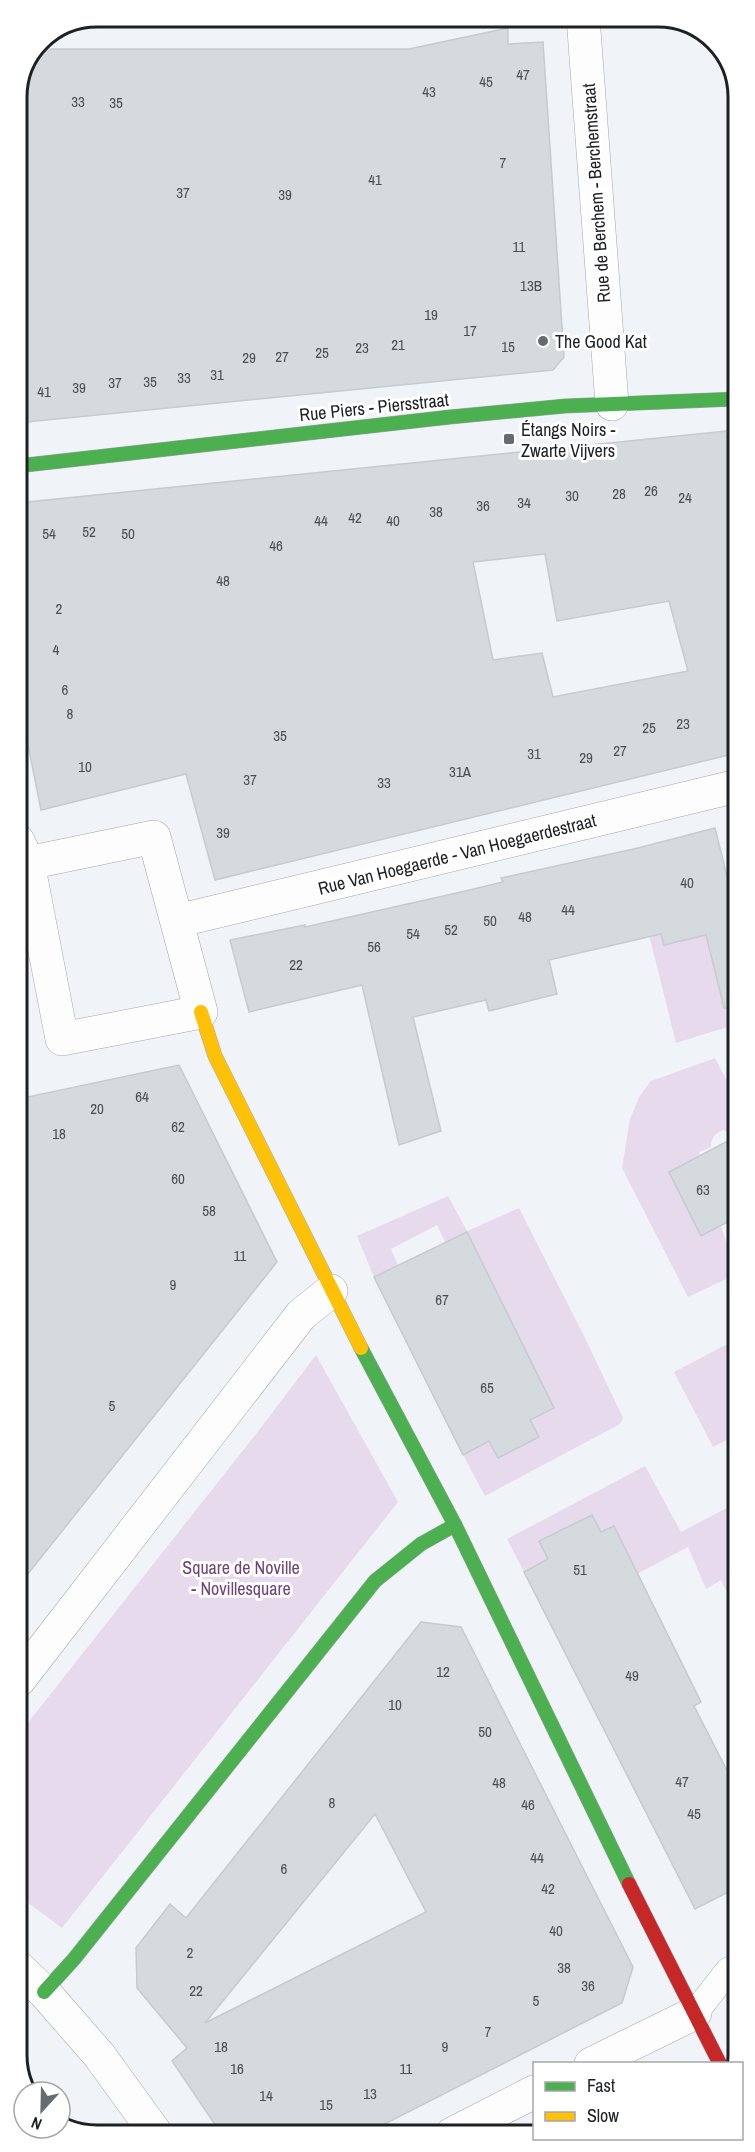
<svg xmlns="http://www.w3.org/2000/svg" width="755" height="2152" viewBox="0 0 755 2152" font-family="'Archivo Narrow',sans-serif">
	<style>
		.green { fill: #e7daed }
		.building { fill: #d4dadd; stroke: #c5cbce; stroke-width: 1.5; fill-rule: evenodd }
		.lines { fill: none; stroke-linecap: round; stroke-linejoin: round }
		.lane-casing { stroke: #a4a8ac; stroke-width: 27 }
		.street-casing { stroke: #a4a8ac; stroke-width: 34 }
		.fast-casing { stroke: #a4a8ac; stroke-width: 15 }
		.slow-casing { stroke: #a4a8ac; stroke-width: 15 }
		.jam-casing { stroke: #a4a8ac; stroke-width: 15 }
		.lane { stroke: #fdfdfe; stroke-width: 26 }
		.street { stroke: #fdfdfe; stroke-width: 33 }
		.fast { stroke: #4caf50; stroke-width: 14 }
		.slow { stroke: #ffc107; stroke-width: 14 }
		.jam { stroke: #c62828; stroke-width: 14 }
		.poi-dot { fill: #666b70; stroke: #fff; stroke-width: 2 }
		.labels { text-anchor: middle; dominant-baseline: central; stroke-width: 6; stroke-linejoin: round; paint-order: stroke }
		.number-label { font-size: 15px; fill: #4a4f54 }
		.street-label { font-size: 18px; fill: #1c2126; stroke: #fff }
		.poi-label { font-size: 18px; fill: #1c2126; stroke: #fff; text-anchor: start }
		.park-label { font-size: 18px; fill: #704379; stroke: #fff }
		.rim { fill: none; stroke: #1c2126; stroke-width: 3 }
	</style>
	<rect width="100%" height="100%" fill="#f0f4f8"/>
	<g class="green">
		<path d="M638 847 664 945 706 935 710 951 737 945V1024L676 1043 628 850Z"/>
		<path d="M715 1058 737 1100V1133L735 1135 723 1130C715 1133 711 1138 711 1147L699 1152 700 1155 669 1172 701 1236 721 1226 737 1274 688 1297 622 1168 630 1119 639 1097 651 1081Z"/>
		<path d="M448 1196 467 1231 519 1208 586 1340 623 1418 620 1424 485 1496 463 1455 489 1441 498 1458 538 1437 530 1420 554 1408 467 1232 445 1242 437 1225 391 1249 398 1265 374 1277 357 1236Z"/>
		<path d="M737 1339 738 1434 713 1447 674 1372Z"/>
		<path d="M316 1355 398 1502 62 1928 19 1896V1734L256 1434Z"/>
		<path d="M645 1466 681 1532 738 1502V1615L721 1580 706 1589 688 1547 637 1574 614 1526 601 1532 592 1515 539 1541 548 1559 524 1572 507 1539Z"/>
	</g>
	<g class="building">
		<path d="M508 28V44L543 42 564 357 553 370 17 423V92L36 49H409Z"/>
		<path d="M736 430 737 753 215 880 186 774 41 810 17 690V503ZM545 554 557 621 669 601 688 671 553 697 542 653 493 660 473 562Z"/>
		<path d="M715 828 737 916V1007L724 1008 706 935 664 945 661 934 549 960 557 994 489 1011 486 1000 413 1017 441 1131 399 1145 362 985 249 1012 230 940 305 925V927L461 892 503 882 501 878 638 848Z"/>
		<path d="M179 1065 277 1262 19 1585 18 1099Z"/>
		<path d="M737 1136V1217L701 1236 669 1172Z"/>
		<path d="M467 1232 554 1408 530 1420 539 1437 498 1458 489 1441 463 1455 374 1277Z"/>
		<path d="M592 1515 601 1532 614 1526 701 1702 694 1706 738 1792V1887L695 1909 524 1572 548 1559 539 1541Z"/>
		<path d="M421 1622 461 1627 633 1967 622 2003 365 2134 222 2135 172 2061 187 2048 137 1988 136 1948 170 1904 186 1918ZM375 1814 426 1912 205 2023Z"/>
	</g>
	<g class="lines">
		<defs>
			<path id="lane" d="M695 2013 728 1971 738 1966"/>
			<g id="street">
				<path d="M583 17 612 404"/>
				<path d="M18 841 28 863 62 1039 201 1012 154 837 28 863"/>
				<path d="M177 921 737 786"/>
				<path d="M19 1680 301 1315 331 1291"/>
				<path d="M19 1968 44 1992 99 2055 157 2135"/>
				<path d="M591 2064 695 2013"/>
				<path d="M452 2134 534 2092"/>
			</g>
			<g id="fast">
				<path d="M17 466 450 417 565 406 736 399"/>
				<path d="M361 1348 455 1525 629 1884"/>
				<path d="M44 1992 74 1959 375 1581 421 1544 455 1525"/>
			</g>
			<path id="slow" d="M201 1012 215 1056 361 1348"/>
			<path id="jam" d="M629 1884 720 2064"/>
		</defs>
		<use href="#lane" class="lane-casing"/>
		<use href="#street" class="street-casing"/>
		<use href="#fast" class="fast-casing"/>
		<use href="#slow" class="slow-casing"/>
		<use href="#jam" class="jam-casing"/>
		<use href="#lane" class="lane"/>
		<use href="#street" class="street"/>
		<use href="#fast" class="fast"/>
		<use href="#slow" class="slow"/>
		<use href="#jam" class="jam"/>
	</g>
	<g class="poi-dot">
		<circle cx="543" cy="341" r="6"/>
		<rect x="503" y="433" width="12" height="12" rx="3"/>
	</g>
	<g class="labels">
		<g class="number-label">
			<text x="523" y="74">47</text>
			<text x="486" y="81">45</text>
			<text x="429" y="91">43</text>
			<text x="78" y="101">33</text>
			<text x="116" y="102">35</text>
			<text x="503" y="162">7</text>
			<text x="375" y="179">41</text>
			<text x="183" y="192">37</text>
			<text x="285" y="194">39</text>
			<text x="519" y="246">11</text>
			<text x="531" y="285">13B</text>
			<text x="431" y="314">19</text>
			<text x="470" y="330">17</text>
			<text x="398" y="344">21</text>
			<text x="508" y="346">15</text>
			<text x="362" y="347">23</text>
			<text x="322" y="352">25</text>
			<text x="282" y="356">27</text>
			<text x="249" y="357">29</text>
			<text x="217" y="374">31</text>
			<text x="184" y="377">33</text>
			<text x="150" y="381">35</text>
			<text x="115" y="382">37</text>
			<text x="79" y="387">39</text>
			<text x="44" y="391">41</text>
			<text x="651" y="490">26</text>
			<text x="619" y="493">28</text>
			<text x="572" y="495">30</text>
			<text x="685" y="497">24</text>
			<text x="524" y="502">34</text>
			<text x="483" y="505">36</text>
			<text x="436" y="511">38</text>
			<text x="355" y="517">42</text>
			<text x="321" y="520">44</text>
			<text x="393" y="520">40</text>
			<text x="89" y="531">52</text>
			<text x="49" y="533">54</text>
			<text x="128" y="533">50</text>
			<text x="276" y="545">46</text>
			<text x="223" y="580">48</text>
			<text x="59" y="608">2</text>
			<text x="56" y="649">4</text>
			<text x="65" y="689">6</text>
			<text x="70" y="713">8</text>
			<text x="683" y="723">23</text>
			<text x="649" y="727">25</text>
			<text x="280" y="735">35</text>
			<text x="620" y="750">27</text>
			<text x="534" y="753">31</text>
			<text x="586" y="757">29</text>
			<text x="85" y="766">10</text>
			<text x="460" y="771">31A</text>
			<text x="250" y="779">37</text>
			<text x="384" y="782">33</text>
			<text x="223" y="832">39</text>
			<text x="687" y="882">40</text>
			<text x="568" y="909">44</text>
			<text x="525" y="916">48</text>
			<text x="490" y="920">50</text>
			<text x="451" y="929">52</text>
			<text x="413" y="933">54</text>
			<text x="374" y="946">56</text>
			<text x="296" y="964">22</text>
			<text x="142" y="1096">64</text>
			<text x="97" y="1108">20</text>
			<text x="178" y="1126">62</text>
			<text x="59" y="1133">18</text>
			<text x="178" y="1178">60</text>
			<text x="703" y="1189">63</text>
			<text x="209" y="1210">58</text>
			<text x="240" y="1255">11</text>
			<text x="173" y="1284">9</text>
			<text x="442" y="1299">67</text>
			<text x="487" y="1387">65</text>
			<text x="112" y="1405">5</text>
			<text x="580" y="1569">51</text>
			<text x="443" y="1671">12</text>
			<text x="632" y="1675">49</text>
			<text x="395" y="1704">10</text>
			<text x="485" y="1731">50</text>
			<text x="682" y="1781">47</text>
			<text x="499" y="1782">48</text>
			<text x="332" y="1802">8</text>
			<text x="528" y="1804">46</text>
			<text x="694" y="1813">45</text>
			<text x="537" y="1857">44</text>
			<text x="284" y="1868">6</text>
			<text x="548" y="1888">42</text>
			<text x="556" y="1930">40</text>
			<text x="190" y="1952">2</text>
			<text x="564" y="1967">38</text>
			<text x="588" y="1985">36</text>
			<text x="196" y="1990">22</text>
			<text x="536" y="2000">5</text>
			<text x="488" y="2031">7</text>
			<text x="221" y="2046">18</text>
			<text x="445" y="2046">9</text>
			<text x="237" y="2068">16</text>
			<text x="406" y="2068">11</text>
			<text x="370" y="2093">13</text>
			<text x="266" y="2095">14</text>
			<text x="326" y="2104">15</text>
		</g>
		<g class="street-label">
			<text transform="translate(596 193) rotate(-94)">Rue de Berchem - Berchemstraat</text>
			<text transform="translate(374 407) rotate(-6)">Rue Piers - Piersstraat</text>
			<text transform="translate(457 854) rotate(-14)">Rue Van Hoegaerde - Van Hoegaerdestraat</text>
		</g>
		<g class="poi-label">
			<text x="555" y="341">The Good Kat</text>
			<text x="521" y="429">Étangs Noirs -<tspan x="521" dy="21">Zwarte Vijvers</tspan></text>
		</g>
		<g class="park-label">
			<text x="241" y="1567">Square de Noville<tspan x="241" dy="21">- Novillesquare</tspan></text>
		</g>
	</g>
	<path d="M0 0H755V2152H0ZM97 27H658A70 70 0 0 1 728 97V2055A70 70 0 0 1 658 2125H97A70 70 0 0 1 27 2055V97A70 70 0 0 1 97 27Z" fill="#fff" fill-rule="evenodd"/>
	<path class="rim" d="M97 27H658A70 70 0 0 1 728 97V2055A70 70 0 0 1 658 2125H97A70 70 0 0 1 27 2055V97A70 70 0 0 1 97 27Z"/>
	<rect x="533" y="2062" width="210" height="78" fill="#ffffff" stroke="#a4a6a8" stroke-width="1.5"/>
	<rect x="545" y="2082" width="30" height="9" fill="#4caf50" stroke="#a4a6a8" stroke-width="1.5"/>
	<text x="587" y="2092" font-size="18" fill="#1c2126">Fast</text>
	<rect x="545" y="2112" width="30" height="9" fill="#ffc107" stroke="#a4a6a8" stroke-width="1.5"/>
	<text x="587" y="2122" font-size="18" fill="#1c2126">Slow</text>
	<g transform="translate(42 2110) rotate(202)"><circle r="28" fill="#ffffff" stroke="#a4a6a8" stroke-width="1.5"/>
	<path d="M0-4.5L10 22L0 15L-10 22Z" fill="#666b70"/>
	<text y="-9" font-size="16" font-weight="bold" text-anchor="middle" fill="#1c2126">N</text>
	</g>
</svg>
